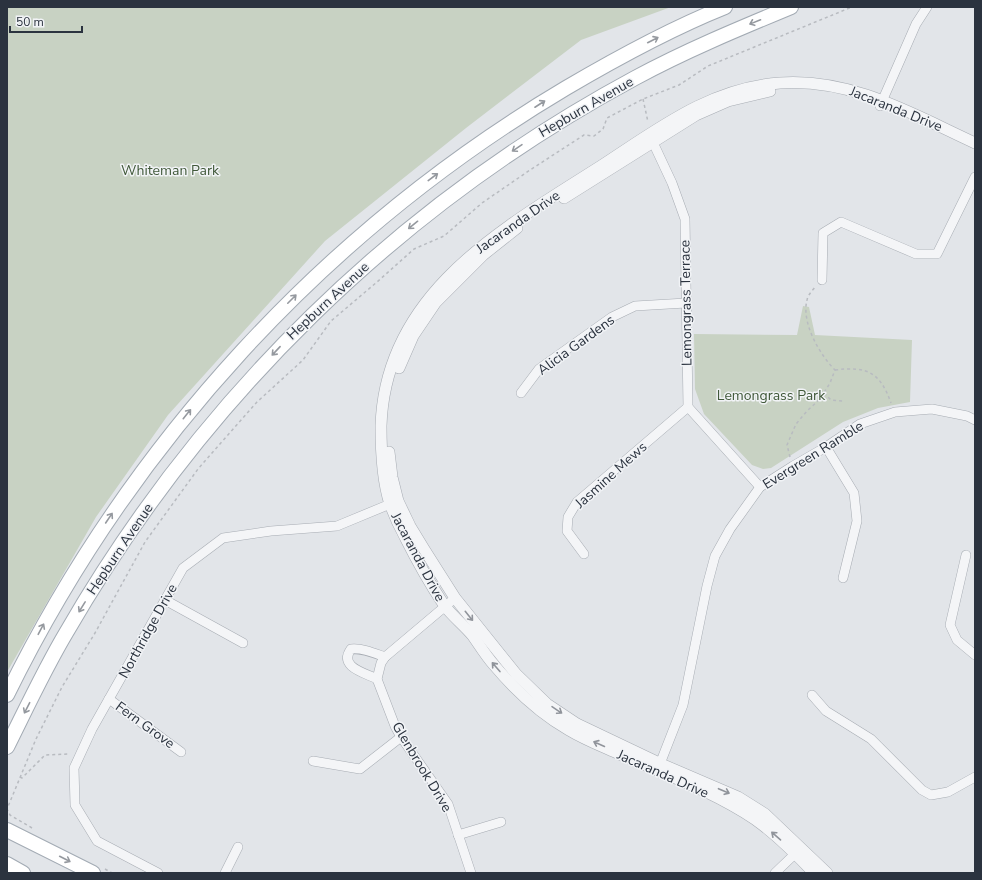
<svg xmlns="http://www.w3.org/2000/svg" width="982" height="880" viewBox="0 0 982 880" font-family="'Nunito Sans',sans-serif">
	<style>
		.green { fill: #c8d2c3 }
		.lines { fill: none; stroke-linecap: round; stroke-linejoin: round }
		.minor-casing { stroke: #a7acb3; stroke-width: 10 }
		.tertiary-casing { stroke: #a7acb3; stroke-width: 12 }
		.primary-casing { stroke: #a2aab3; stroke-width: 16 }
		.path { stroke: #b8bbc0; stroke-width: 1.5; stroke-dasharray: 3 3; stroke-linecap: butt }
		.minor { stroke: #f4f5f7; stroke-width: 9 }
		.tertiary { stroke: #f4f5f7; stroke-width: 11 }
		.primary { stroke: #fff; stroke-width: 14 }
		.oneway { stroke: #95999f }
		.oneway2 { stroke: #90949b }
		.labels { text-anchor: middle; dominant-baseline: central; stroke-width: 3; stroke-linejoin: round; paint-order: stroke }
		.street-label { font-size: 14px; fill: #2b333f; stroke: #f1f3f6 }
		.park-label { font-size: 14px; fill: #41593a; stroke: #f1f3f6 }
	</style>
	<rect width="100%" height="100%" fill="#e2e5e9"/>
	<g class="green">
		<path d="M7 7H671L581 40 466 128 325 241 168 415 96 517 7 672Z"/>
		<path d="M803 306 809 307 815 335 912 340 910 402 878 408 843 422 771 468 763 469 752 465 704 414 695 389 694 334 797 335Z"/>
	</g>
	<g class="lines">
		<defs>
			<g id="minor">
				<path d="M880 106 916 24 927 7"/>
				<path d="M650 136 672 183 685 219 688 407 760 487"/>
				<path d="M822 280 823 233 841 222 916 254H937L975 177"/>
				<path d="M521 393 539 369 612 317 635 306 686 303"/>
				<path d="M826 447 854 493 857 521 843 578"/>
				<path d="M584 554 567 531 568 517 577 502 688 407"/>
				<path d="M966 555 950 625 957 640 975 655"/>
				<path d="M455 598 385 657 381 663 377 679 395 726 401 737 448 804 471 873"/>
				<path d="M165 600 243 643"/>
				<path d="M377 679C365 673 338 667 351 649 363 648 374 653 385 657"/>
				<path d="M812 695 826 711 871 739 922 790 931 795 948 792 975 777"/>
				<path d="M109 699 181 752"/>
				<path d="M313 761 360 769 401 737"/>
				<path d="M658 769 683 705 707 586 715 556 730 529 760 487 793 466 826 447 860 424 895 412 932 409 967 416 975 420"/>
				<path d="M458 835 501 822"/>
				<path d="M158 873 97 841 75 805 74 768 92 729 183 568 223 538 271 531 337 526 395 502"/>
				<path d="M225 873 238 847"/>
				<path d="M775 873 799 850"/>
			</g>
			<g id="tertiary">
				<path d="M564 198 696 115 728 101 770 91"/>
				<path d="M399 368 413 336 436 302 483 255 517 228"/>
				<path d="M389 452 392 477 398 501 410 526 424 549 455 598 516 674 547 704 577 724 661 764 738 797 765 814 827 873"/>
				<path d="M814 873C796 854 777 835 756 820 713 791 662 773 615 752 599 745 584 739 569 730 541 714 515 690 494 665 486 656 480 646 473 636 464 625 452 616 444 605 430 584 416 559 405 537 399 526 394 515 390 504 382 480 381 452 381 426 385 293 502 229 601 166 658 129 710 88 780 83 852 78 912 114 975 143"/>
			</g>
			<g id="primary">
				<path d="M7 695C130 444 325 231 566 88 617 58 670 29 725 7"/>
				<path d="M7 747C26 709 44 670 66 633 201 399 397 206 635 78 685 51 738 29 791 7"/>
				<path d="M7 830 93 873"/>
				<path d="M7 864 23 873"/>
			</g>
		</defs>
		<use href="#minor" class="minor-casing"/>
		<use href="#tertiary" class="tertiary-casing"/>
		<use href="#primary" class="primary-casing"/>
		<g class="path">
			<path d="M643 99 648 122"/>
			<path d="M835 370C867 366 880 372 891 403"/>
			<path d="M824 393 831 400 843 401"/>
			<path d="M790 457 787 445 796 424 807 411 820 399 830 383 835 370C820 355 801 323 807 300 808 295 812 291 815 287"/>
			<path d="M20 777 22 778 45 755 70 754"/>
			<path d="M32 828 10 815 7 809 36 739 62 687 95 633 145 542 198 469 257 402 303 360 331 321 377 282 414 249 444 236 482 203 530 170 584 135 594 136 603 129 607 118 643 99 679 85 708 66 852 7"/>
			<path d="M105 869 112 873"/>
		</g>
		<use href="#minor" class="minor"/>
		<use href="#tertiary" class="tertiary"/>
		<use href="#primary" class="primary"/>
	</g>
	<defs><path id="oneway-shaft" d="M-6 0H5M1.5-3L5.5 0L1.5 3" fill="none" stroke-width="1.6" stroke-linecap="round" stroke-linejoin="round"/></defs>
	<g class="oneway">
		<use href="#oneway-shaft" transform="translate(755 22) rotate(158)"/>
		<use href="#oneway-shaft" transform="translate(653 40) rotate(-27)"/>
		<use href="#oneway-shaft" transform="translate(540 104) rotate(-33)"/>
		<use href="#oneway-shaft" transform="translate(517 148) rotate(146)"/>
		<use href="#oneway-shaft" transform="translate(433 177) rotate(-37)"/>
		<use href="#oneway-shaft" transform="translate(413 225) rotate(141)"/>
		<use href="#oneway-shaft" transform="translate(292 299) rotate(-45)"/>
		<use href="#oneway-shaft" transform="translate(276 351) rotate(133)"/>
		<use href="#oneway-shaft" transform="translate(187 414) rotate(-51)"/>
		<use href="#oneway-shaft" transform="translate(109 518) rotate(-56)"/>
		<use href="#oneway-shaft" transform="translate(82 607) rotate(122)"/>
		<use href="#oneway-shaft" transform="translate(41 629) rotate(-62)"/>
		<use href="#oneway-shaft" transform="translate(27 708) rotate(117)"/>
		<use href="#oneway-shaft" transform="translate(65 859) rotate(27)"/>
	</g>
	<g class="oneway2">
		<use href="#oneway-shaft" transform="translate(469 616) rotate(51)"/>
		<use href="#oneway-shaft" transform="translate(496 667) rotate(-131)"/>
		<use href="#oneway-shaft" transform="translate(557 710) rotate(34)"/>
		<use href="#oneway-shaft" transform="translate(599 744) rotate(-156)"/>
		<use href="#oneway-shaft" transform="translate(724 791) rotate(23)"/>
		<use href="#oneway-shaft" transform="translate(776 836) rotate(-139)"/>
	</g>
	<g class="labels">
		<g class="street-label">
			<text transform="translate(586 107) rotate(-30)">Hepburn Avenue</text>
			<text transform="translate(896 109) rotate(22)">Jacaranda Drive</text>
			<text transform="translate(518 222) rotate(-35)">Jacaranda Drive</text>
			<text transform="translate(328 301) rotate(-43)">Hepburn Avenue</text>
			<text transform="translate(686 303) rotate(-91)">Lemongrass Terrace</text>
			<text transform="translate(576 345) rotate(-36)">Alicia Gardens</text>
			<text transform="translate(813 455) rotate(-32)">Evergreen Ramble</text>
			<text transform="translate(611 475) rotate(-42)">Jasmine Mews</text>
			<text transform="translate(120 549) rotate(-56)">Hepburn Avenue</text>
			<text transform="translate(418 557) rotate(62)">Jacaranda Drive</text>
			<text transform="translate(148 631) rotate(-61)">Northridge Drive</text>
			<text transform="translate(145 725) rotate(36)">Fern Grove</text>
			<text transform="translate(422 767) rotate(59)">Glenbrook Drive</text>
			<text transform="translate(663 774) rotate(24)">Jacaranda Drive</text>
		</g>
		<g class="park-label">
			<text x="170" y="170">Whiteman Park</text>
			<text x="771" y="395">Lemongrass Park</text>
		</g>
	</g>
	<rect width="982" height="880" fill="none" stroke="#2b333f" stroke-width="16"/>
	<path d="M10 26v6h72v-6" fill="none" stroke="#2b333f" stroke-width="2"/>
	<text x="16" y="26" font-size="12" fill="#2b333f" stroke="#f1f3f6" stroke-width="3" paint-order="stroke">50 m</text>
</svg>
